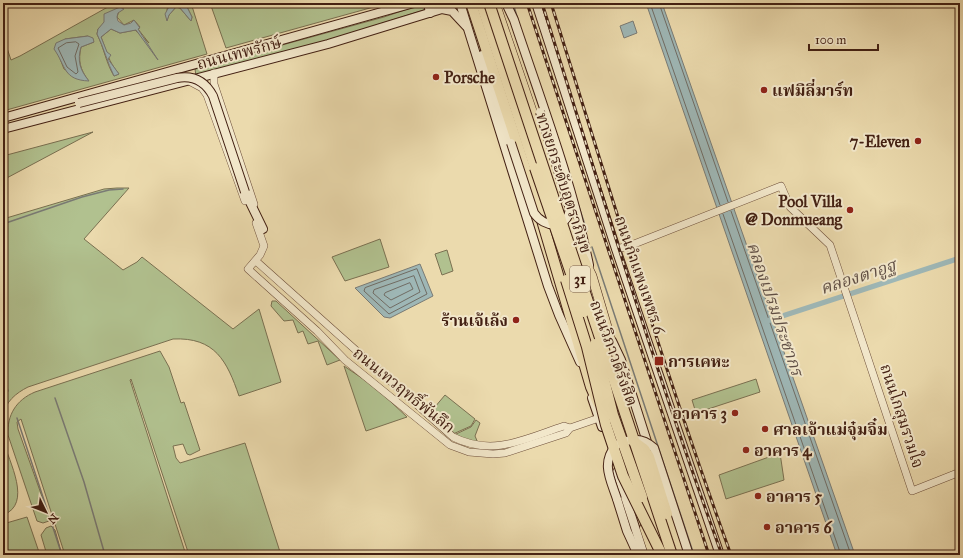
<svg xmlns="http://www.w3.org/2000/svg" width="963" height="558" viewBox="0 0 963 558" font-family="'IM FELL Great Primer','Noto Serif Thai',serif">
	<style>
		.green { fill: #b1c18f; stroke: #7a7051; fill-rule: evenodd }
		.water { fill: #9eb7b6; stroke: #7a7b75 }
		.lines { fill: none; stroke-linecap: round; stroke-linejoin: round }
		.shore { stroke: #706c64; stroke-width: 1 }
		.stream { stroke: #7a7b75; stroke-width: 1.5 }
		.canal { stroke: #9eb7b6; stroke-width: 5 }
		.tertiary-casing { stroke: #6d4e3a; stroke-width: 8 }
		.secondary-casing { stroke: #432013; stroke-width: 10 }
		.trunk-casing { stroke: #432013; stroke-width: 10 }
		.motorway-casing { stroke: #432013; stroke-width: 12 }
		.tertiary { stroke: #f2e7ca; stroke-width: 7 }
		.secondary { stroke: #f2e7ca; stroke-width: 8 }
		.trunk { stroke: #ebdaad; stroke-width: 9 }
		.motorway { stroke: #ebdaad; stroke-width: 10 }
		.rail-casing { stroke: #432013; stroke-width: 3 }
		.rail { stroke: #f2e7ca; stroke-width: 1.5; stroke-dasharray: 4.5; stroke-linecap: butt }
		.secondary-bridge-casing { stroke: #432013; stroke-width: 10; stroke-linecap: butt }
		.motorway-bridge-casing { stroke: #432013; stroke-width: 12; stroke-linecap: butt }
		.secondary-bridge { stroke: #f2e7ca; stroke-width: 8 }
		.motorway-bridge { stroke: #ebdaad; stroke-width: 10 }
		.poi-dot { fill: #8f2418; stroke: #f2e7ca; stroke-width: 1.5 }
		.labels { text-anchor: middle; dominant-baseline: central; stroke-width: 4; stroke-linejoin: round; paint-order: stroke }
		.shield { fill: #f2e7ca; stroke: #785c4a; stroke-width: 1 }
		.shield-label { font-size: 15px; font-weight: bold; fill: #432013 }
		.street-label { font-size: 16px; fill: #432013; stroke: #f2e7ca }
		.poi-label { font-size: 16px; font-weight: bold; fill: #432013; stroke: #f2e7ca; text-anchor: start }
		.water-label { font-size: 17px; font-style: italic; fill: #5e4d44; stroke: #f2e7ca }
	</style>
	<rect width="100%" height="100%" fill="#ebdaad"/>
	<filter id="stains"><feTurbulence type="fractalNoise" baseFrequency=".005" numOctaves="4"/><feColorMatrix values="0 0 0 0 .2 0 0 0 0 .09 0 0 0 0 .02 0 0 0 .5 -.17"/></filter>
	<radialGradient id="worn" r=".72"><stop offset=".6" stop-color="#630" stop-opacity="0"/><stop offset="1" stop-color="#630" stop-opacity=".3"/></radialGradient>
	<g class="green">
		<path d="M115 3H171L167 9V20L169 15 176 7 180 8 191 21 192 17 185 3H191L207 54 3 111V49L7 48 11 60 20 56ZM120 7 117 17 124 25 134 20 140 27 138 29 149 43 135 30 120 33 111 29 101 37C107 52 108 61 119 74L114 76C106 63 104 48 97 34L98 29ZM88 36 94 42 81 47C78 61 80 69 88 80L64 69 59 56 65 39Z"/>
		<path d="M210 3H388L226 48Z"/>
		<path d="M422 4 425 5 424 10 306 47 196 76 195 69 384 17Z"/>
		<path d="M93 132 3 180V156Z"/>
		<path d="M117 188H129L84 239 123 270 137 262 142 257 233 329 259 309 281 382 239 396C227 361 215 337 173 339L28 387C16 393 5 402 3 416V219L104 189Z"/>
		<path d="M380 239 389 267 345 281 332 257Z"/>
		<path d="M447 250 453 271 442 275 435 254Z"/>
		<path d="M272 301H276L340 360 327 365 318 341 308 344 303 331 298 333 293 320 284 321 271 306Z"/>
		<path d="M160 351 169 367 181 403 184 402 200 450 190 455 187 454 183 444 173 446 176 458 180 463 245 443 281 555H189L131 379 130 380 186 555H65L21 419 17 422 18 429 50 519 49 521 43 523 37 521 8 435C7 415 16 400 35 392Z"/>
		<path d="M344 366 375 387 407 417 366 431Z"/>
		<path d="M756 379 760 392 696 413 692 400Z"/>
		<path d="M445 395 475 419 471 426 453 434 429 414Z"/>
		<path d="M476 420 480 423 475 436 478 443 454 435 471 427Z"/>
		<path d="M3 440C9 462 33 504 3 515Z"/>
		<path d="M780 453 784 480 726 499 719 475Z"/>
		<path d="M27 517 40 555H3V524Z"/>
		<path d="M51 526 55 530 62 555H47L41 535 46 528Z"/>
	</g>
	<g class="water">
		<path d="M171 3H185L192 17 191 21 180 8 176 7 169 15 167 21 165 14Z"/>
		<path d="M646 3H662L855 555H837Z"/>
		<path d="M120 7 124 9 118 13 117 17 118 21 124 25 131 23 134 20 140 28 138 29 158 60 136 30 120 33 111 29 101 37 107 52 111 55 108 59 119 74 114 76C107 62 104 48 97 34L98 29 104 22V14Z"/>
		<path d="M633 21 637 33 624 38 620 26Z"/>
		<path d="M88 36 93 38 94 42 81 47C77 61 80 70 89 81 63 80 66 66 54 49L56 43 65 39Z"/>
		<path d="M420 264 433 296 390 318 384 317 355 288Z"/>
	</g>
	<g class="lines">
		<g class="shore">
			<path d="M650 3 720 205"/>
			<path d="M659 3 728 202"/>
			<path d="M76 42 79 44 75 56 78 72 76 74 67 67 58 48 66 43Z"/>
			<path d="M731 211 851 555"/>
			<path d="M723 214 841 555"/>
			<path d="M417 269 427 294 389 314 364 291 365 288Z"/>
			<path d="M414 276 420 292 390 308 373 293 374 290Z"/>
			<path d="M410 283 413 289 391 300 384 295 385 293Z"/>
		</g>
		<g class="stream">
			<path d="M513 3 518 20"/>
			<path d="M577 201 587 231"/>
			<path d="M3 224 82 197 109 190 123 189"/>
			<path d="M592 247 694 555"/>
			<path d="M3 376 8 391"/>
			<path d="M55 398 84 482 105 555"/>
			<path d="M17 418 62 555"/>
		</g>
		<path class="canal" d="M767 321 960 258"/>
		<defs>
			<g id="tertiary">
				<path d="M214 73V84L254 204"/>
				<path d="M187 80 202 88 207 95 245 201"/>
				<path d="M256 223 264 246 260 255 248 269 317 331 345 360 450 445 469 452 493 454 505 453 566 433 570 428 599 418"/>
				<path d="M616 249 629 246 781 186 790 207 830 245 912 491 960 472"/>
				<path d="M256 261 453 437C493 457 525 439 564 426L570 428"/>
			</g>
			<g id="secondary">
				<path d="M428 3 430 13"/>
				<path d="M460 3 548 286 559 315 580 362"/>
				<path d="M506 3 514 20C541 101 572 182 589 265"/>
				<path d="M536 3 616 249 720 555"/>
				<path d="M482 55 511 143"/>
				<path d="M3 118 414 3"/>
				<path d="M3 129 328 44 442 9 452 11 466 26"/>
				<path d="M245 192 263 229"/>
				<path d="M612 341 621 360 649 448"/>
				<path d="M592 398 602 427"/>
				<path d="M617 472 644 555"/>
				<path d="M617 499 627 531 638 555"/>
			</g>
			<g id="trunk">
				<path d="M495 3 580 251 592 276 610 337 614 363 626 402"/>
				<path d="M580 305 598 349"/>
			</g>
			<g id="motorway">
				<path d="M471 3 541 217 591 387 598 403"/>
				<path d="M481 3 535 168"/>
				<path d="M642 497 656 534"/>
				<path d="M667 514 681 555"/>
				<path d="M645 528 654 555"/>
			</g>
		</defs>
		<use href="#tertiary" class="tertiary-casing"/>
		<use href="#secondary" class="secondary-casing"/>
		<use href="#trunk" class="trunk-casing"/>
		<use href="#motorway" class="motorway-casing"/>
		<use href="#tertiary" class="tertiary"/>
		<use href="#secondary" class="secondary"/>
		<use href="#trunk" class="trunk"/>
		<use href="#motorway" class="motorway"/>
		<defs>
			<g id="rail">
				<path d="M527 3 709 555"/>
				<path d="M542 3C600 188 656 373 722 555"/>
				<path d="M551 3C609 188 665 373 731 555"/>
			</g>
		</defs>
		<use href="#rail" class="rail-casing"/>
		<use href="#rail" class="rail"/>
		<defs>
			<g id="secondary-bridge">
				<path d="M79 103 177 78C193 75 205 81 213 96L245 192"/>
				<path d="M511 143 534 213C544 228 567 230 570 209L540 112"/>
				<path d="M617 499C610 478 601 463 616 445 630 438 642 437 654 448L689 555"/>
			</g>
			<g id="motorway-bridge">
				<path d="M489 3 672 555"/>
				<path d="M535 168 584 312"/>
				<path d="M566 280 587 347 606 425 623 476 662 555"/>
				<path d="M595 344 613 415 642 497"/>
				<path d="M633 441 644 449 649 457 667 514"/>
			</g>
		</defs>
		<use href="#secondary-bridge" class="secondary-bridge-casing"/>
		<use href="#motorway-bridge" class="motorway-bridge-casing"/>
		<use href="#secondary-bridge" class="secondary-bridge"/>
		<use href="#motorway-bridge" class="motorway-bridge"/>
	</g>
	<g class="poi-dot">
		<circle cx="436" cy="77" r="4"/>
		<circle cx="764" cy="90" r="4"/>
		<circle cx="918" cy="141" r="4"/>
		<circle cx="850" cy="210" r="4"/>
		<circle cx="516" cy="320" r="4"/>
		<rect x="654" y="356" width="10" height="10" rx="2"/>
		<circle cx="735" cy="413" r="4"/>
		<circle cx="765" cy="429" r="4"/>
		<circle cx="746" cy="450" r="4"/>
		<circle cx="758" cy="496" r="4"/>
		<circle cx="767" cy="527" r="4"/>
	</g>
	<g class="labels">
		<rect class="shield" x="570" y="266" width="20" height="26" rx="3"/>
		<g class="shield-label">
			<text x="580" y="279">31</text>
		</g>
		<g class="street-label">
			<text transform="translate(239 53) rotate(-15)">ถนนเทพรักษ์</text>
			<text transform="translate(564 183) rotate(72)">ทางยกระดับอุตราภิมุข</text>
			<text transform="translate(640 275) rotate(71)">ถนนกำแพงเพชร 6</text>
			<text transform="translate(614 353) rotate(70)">ถนนวิภาวดีรังสิต</text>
			<text transform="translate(404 390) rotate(39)">ถนนเทวฤทธิ์พันลึก</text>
			<text transform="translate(902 416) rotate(72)">ถนนโกสุมรวมใจ</text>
		</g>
		<g class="poi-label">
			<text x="444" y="77">Porsche</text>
			<text x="772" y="90">แฟมิลี่มาร์ท</text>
			<text x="910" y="141" text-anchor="end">7-Eleven</text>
			<text x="842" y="201" text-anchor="end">Pool Villa<tspan x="842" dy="18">@ Donmueang</tspan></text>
			<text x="508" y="320" text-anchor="end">ร้านเจ้เล้ง</text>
			<text x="668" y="361">การเคหะ</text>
			<text x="727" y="413" text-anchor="end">อาคาร 3</text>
			<text x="773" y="429">ศาลเจ้าแม่จุ๋มจิ๋ม</text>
			<text x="754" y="450">อาคาร 4</text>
			<text x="766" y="496">อาคาร 5</text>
			<text x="775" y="527">อาคาร 6</text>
		</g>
		<g class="water-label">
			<text transform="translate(858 277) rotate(-18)">คลองตาอูฐ</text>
			<text transform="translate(775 309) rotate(71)">คลองเปรมประชากร</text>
		</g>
	</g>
	<rect width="963" height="558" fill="none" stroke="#ebdaad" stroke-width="16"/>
	<rect x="4" y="4" width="955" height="550" fill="none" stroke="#432013" stroke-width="2"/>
	<rect x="8" y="8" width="947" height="542" fill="none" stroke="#432013"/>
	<g transform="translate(46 512) rotate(133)" stroke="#f2e7ca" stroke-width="3" paint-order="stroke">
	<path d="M0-3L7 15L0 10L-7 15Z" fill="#432013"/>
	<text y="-6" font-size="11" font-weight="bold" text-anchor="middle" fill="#432013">N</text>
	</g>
	<path d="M809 44v6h69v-6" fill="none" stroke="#432013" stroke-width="2"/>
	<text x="815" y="44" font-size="12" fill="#432013" stroke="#f2e7ca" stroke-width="3" paint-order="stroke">100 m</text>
	<rect width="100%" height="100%" filter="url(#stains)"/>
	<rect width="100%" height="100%" fill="url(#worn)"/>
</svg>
